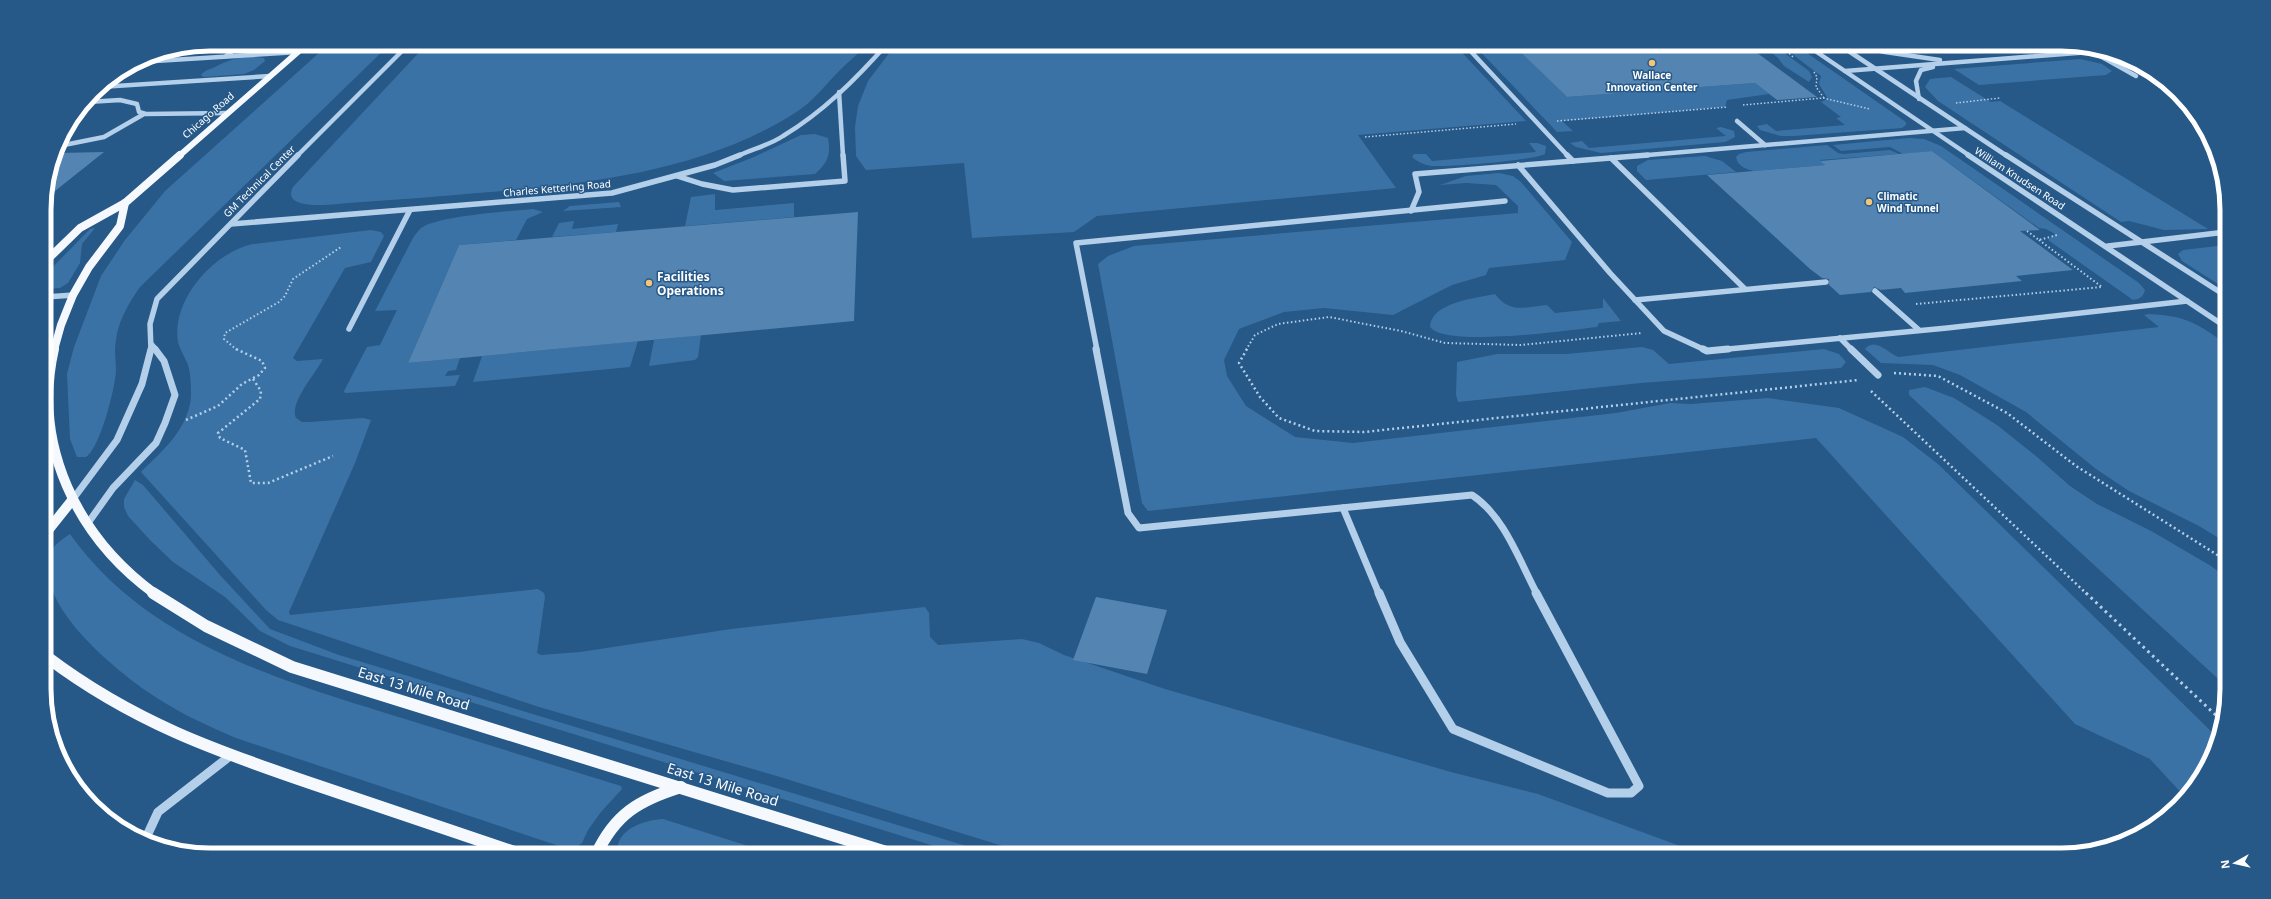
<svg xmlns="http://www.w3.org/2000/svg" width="2271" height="899" viewBox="0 0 2271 899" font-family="'Noto Sans',sans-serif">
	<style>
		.green { fill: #3b72a5 }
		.building { fill: #5384b2 }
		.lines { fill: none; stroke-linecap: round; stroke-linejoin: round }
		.path-far3 { stroke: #b3cfe9; stroke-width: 1.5; stroke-dasharray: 1.5 2; stroke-linecap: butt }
		.path-far2 { stroke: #b3cfe9; stroke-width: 2; stroke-dasharray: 1.5 2.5; stroke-linecap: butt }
		.path-far1 { stroke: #b3cfe9; stroke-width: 2.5; stroke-dasharray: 2 3; stroke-linecap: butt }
		.path { stroke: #b3cfe9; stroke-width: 3; stroke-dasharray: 2.5 4; stroke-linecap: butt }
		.minor-far3 { stroke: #b3cfe9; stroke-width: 4.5 }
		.minor-far2 { stroke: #b3cfe9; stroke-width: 5.5 }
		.minor-far1 { stroke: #b3cfe9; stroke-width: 7 }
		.minor { stroke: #b3cfe9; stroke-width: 9 }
		.major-far3 { stroke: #f5f9fe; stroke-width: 6 }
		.major-far2 { stroke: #f5f9fe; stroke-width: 8 }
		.major-far1 { stroke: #f5f9fe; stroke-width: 10 }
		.major { stroke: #f5f9fe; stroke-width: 12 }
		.poi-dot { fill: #f2c578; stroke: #265888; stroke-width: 1.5 }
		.labels { text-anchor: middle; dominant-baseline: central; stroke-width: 3; stroke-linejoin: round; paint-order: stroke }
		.far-poi-label { font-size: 10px; font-weight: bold; fill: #fff; stroke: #265888 }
		.far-street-label { font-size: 10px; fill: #fff; stroke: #265888 }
		.poi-label { font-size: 12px; font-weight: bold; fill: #fff; stroke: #265888; text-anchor: start }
		.near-street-label { font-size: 14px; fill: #fff; stroke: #265888 }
		.rim { fill: none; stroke: #fff; stroke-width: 5 }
	</style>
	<rect width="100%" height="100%" fill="#265888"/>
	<g class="green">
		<path d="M255 44H283C275 51 262 53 252 50V46Z"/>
		<path d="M329 44H390L140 287C129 303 118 321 116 340 114 350 116 361 116 371 115 389 100 448 86 457H77L70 439 67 374 74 347 101 276 125 240 165 191Z"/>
		<path d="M427 44H868C859 53 849 61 840 70 825 85 813 102 795 113 704 170 595 183 490 192 443 196 395 200 348 203 336 204 280 212 293 187Z"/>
		<path d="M896 44H1454L1526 121 1358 135 1396 188 1097 216 1074 232 972 238 964 163 866 170 856 156 855 127 858 106 868 81Z"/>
		<path d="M1473 44H1512L1567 97 1755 83 1769 94 1727 100 1725 107 1562 121 1573 131 1557 132Z"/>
		<path d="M1761 44H1775L1787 55 1809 71 1812 77 1809 82 1784 66 1778 58Z"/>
		<path d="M1783 44H1794L1906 122V125L1902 128 1794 136H1781L1760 130 1757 126 1767 124 1776 131 1845 125 1836 118 1841 117 1821 102 1828 99 1819 84 1821 76 1796 57Z"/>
		<path d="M1858 44C1870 44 1905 43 1912 53Z"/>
		<path d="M2024 44H2061L2076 47 1972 54 1930 53 1923 48H1969Z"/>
		<path d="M256 57 264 58 265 61 254 70 244 74 204 77 201 75C206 69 210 70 217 66 230 59 241 57 256 57Z"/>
		<path d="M2080 59 2102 64 2112 71 2106 75 1979 85 1954 69Z"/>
		<path d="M2128 60 2162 78 2163 79 2155 80 2119 62Z"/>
		<path d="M1951 77 1991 102 2000 101 2208 229 2164 230 2129 221 2121 222 1938 101 1925 87 1930 79Z"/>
		<path d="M1721 127 1734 131 1735 137 1725 142 1601 153 1576 147 1570 143 1582 141 1589 148 1726 136 1716 128Z"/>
		<path d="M815 134 828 138C831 155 828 162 815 174L724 181 713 173 754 157 801 135Z"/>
		<path d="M1909 138 1924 139 1941 146 2139 283 2145 290C2143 297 2140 299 2133 300L2048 240 2055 234 2046 229 2039 228 1932 151 1903 154 1890 147 1841 151 1833 145Z"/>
		<path d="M1529 143H1537L1546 146 1545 154C1530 161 1450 167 1432 166 1424 165 1418 162 1412 157L1414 154H1426L1432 161 1536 152Z"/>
		<path d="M1827 145 1838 153 1843 154 1890 150 1899 154 1820 160 1825 165 1754 171C1746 169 1738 167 1736 157L1739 154 1746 152Z"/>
		<path d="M1705 156 1722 161 1736 172 1646 180 1637 171V166L1648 160Z"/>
		<path d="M1499 173 1513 176 1521 182 1572 242 1565 260 1489 268 1486 275 1452 285 1393 315 1324 308 1284 312 1239 329 1224 360 1227 376 1246 406 1295 437 1353 443 1616 413 1670 403 1691 404 1768 398 1839 408 1903 437 1938 464 2219 739 2193 790 2185 797 2150 759 2075 724 1816 438 1148 511 1142 503 1098 264 1108 256 1134 246 1518 213V206L1496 185 1466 183 1440 185 1466 176Z"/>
		<path d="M715 194V210L794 203V217L685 226 691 197Z"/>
		<path d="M619 202 621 207 563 211 570 206Z"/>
		<path d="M533 209 543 212 527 219 516 240 459 245 408 363 460 358 456 370 448 371 445 376 460 375 455 386 345 393 344 391 367 347 380 345 397 310 375 311 413 238C415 235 418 231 421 228 437 216 510 211 533 209Z"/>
		<path d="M574 221 572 229 618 224 616 232 552 237 559 223Z"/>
		<path d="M95 228 82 244 80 263 68 283 60 288 45 289V275L90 229Z"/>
		<path d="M371 230 381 232 384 236 371 262 345 268 293 358 297 361 323 359C316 373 289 403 296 418L302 422H310L363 418 371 420 355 463 289 612 290 615 538 589 544 593 545 597 537 653 541 655 580 652 731 629 925 607 929 613 930 637 938 645 1022 639 1039 643 1064 655 1165 689 1451 772 1538 794 1705 855H1032L780 777 539 707 278 620 266 610 141 472C161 452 184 433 190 404 192 394 191 374 188 365 185 357 180 350 178 342 171 300 214 252 253 244Z"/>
		<path d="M2226 245V289L2182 261 2178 254 2183 250Z"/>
		<path d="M1495 294C1510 314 1525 307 1547 305L1555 313 1603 308V298L1621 321 1599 323 1597 327C1570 330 1446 348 1430 327 1431 302 1477 298 1495 294Z"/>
		<path d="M2149 314C2186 316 2197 323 2226 344L2227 543 2199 526 2129 491 2096 469 2026 412 1960 375 1933 365 1881 363 1865 349C1875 337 1888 353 1898 357L2159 327 2144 315Z"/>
		<path d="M701 335 698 357 695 360 649 366 654 340Z"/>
		<path d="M638 341 630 367 473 382 482 356Z"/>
		<path d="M1642 347 1653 350 1669 364 1824 349 1839 354 1846 362 1841 368 1641 383 1458 402 1456 395 1457 362 1497 354H1566Z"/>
		<path d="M1925 387 1954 398 1997 425 2036 456 2070 486 2097 504 2153 532 2211 566 2227 578V687L1909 395V390Z"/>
		<path d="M135 480 143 485 220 575 270 629 339 655 996 855H963L290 646 260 631 225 597 173 562 151 541 128 516 124 507V499Z"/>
		<path d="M70 534C148 644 283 681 405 719 477 741 549 764 621 786L622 789 601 812 588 830 582 843 575 848 568 849 236 738C205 725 173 710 145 690 110 665 29 599 52 550 56 543 64 538 70 534Z"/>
		<path d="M663 819 767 852 797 855H618C613 830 644 820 663 819Z"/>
	</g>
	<g class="building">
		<path d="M1512 44H1745L1817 97 1777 100 1755 83 1567 97Z"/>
		<path d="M1932 151 2040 230 2020 231 2073 270 2016 276 2022 281 1905 293 1901 288 1881 290 1874 287 1871 292 1840 295 1829 285V279L1822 278 1810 269 1707 175 1825 165 1820 161Z"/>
		<path d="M104 152 45 199 57 153Z"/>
		<path d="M858 212 854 321 408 363 459 245Z"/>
		<path d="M1096 597 1167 610 1147 674 1073 660Z"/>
	</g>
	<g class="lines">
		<g class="path-far3">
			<path d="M1779 44 1793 57"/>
			<path d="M1814 72 1817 77 1816 87 1824 98"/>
			<path d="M1956 103 2000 98"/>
			<path d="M1743 105 1823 98 1870 109"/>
			<path d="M1557 121 1728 107"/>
			<path d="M1365 137 1516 124"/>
		</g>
		<g class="path-far2">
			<path d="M2027 231 2039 240 2057 235"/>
			<path d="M1916 304 2102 287 2039 240"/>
			<path d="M237 350 224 339 225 333 279 302 285 296 293 279 341 247"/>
			<path d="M1246 350 1255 335 1278 324 1329 317 1401 331 1445 343 1521 345 1642 333"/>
		</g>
		<g class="path-far1">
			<path d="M1247 349 1239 363 1260 397 1279 418 1315 431 1364 432 1858 380"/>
			<path d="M1894 373 1938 376 2007 413 2076 466 2227 561"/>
			<path d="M253 379 261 391 260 399 218 433 220 438 245 450 251 483H268L333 456"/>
			<path d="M1871 391 2087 594"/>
			<path d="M186 420 218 406 242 384 259 375 265 368 262 361 236 349"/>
		</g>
		<path class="path" d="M2086 593 2222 721"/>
		<g class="minor-far3">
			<path d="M1464 44 1568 156"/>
			<path d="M1805 44 1970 156"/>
			<path d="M1838 44 2007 156"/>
			<path d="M1850 44 1885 52 1940 60"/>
			<path d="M2093 52 2136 76"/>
			<path d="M226 56 242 44"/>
			<path d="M139 62 298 52"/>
			<path d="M1845 71 2103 51"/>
			<path d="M100 87 270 76"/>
			<path d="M839 92 843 156"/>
			<path d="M1919 99 1916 81 1921 70 1933 67"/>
			<path d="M88 102 120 100 137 104 139 112 146 114 228 113"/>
			<path d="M1737 121 1765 145"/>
			<path d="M59 146 104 137 144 114"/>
			<path d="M297 156 409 44"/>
			<path d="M738 156C752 149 770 145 783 136 823 112 856 79 887 44"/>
			<path d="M1636 156 1965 128"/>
		</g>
		<g class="minor-far2">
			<path d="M1567 155 1573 161"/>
			<path d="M1968 155 2226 327"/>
			<path d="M2006 155 2226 296"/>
			<path d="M1611 158 1745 289"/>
			<path d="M1518 165 1610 273 1664 331 1705 350"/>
			<path d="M677 176 702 184 733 190 845 181 843 155"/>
			<path d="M1411 211 1419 192 1415 174 1648 155"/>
			<path d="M231 224 612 193 715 165 740 155"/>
			<path d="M2108 246 2226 232"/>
			<path d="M1875 291 1919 330"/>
			<path d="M45 297 74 295"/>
			<path d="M1635 300 1826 282"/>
			<path d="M349 329 410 210"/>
			<path d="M1840 338 1852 350"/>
			<path d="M152 345 156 350"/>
			<path d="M151 350 150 324 157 299 298 155"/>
			<path d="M1097 350 1076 243 1505 201"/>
			<path d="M1718 350 1947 328 2187 301"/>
		</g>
		<g class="minor-far1">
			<path d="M1096 349 1128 513 1139 528 1472 495C1504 516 1519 560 1537 594"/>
			<path d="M1703 349 1707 351 1728 349"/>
			<path d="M1851 349 1878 375"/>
			<path d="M73 499 117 440 142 384 151 349"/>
			<path d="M1343 508 1379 594"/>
			<path d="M88 523 113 488 156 443 165 423 175 395 164 361 155 349"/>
		</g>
		<g class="minor">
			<path d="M1379 593 1400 642 1453 729 1608 793H1631L1639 786 1536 593"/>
			<path d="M145 840 158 812 230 756"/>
		</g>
		<path class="major-far3" d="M179 156 307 44"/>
		<g class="major-far2">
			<path d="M45 262 80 228 125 203 180 155"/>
			<path d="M54 350 61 325 73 295 89 267 120 226 125 203"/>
		</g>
		<g class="major-far1">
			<path d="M54 349C32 445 77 537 155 594"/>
			<path d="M46 533 73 499"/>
		</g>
		<g class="major">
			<path d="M153 593 206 626 292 667 896 855"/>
			<path d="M47 657C133 722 216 751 316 785 385 809 454 832 523 855"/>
			<path d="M596 855C615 814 639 800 681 787"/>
		</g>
	</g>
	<g class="poi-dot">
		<circle cx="1652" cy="63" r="4"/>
		<circle cx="1869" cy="202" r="4"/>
		<circle cx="649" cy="283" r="4"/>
	</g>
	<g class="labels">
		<g class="far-poi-label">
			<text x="1652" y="75">Wallace<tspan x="1652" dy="12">Innovation Center</tspan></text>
			<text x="1877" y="196" text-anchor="start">Climatic<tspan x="1877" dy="12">Wind Tunnel</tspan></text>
		</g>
		<g class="far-street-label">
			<text transform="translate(208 115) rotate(-41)">Chicago Road</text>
			<text transform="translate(2020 178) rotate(33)">William Knudsen Road</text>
			<text transform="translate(259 181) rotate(-45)">GM Technical Center</text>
			<text transform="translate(557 188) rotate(-5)">Charles Kettering Road</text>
		</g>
		<g class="poi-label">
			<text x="657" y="276">Facilities<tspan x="657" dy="14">Operations</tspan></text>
		</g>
		<g class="near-street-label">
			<text transform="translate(414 688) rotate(17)">East 13 Mile Road</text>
			<text transform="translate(723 784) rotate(17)">East 13 Mile Road</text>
		</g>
	</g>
	<path d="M0 0H2271V899H0ZM210 51H2061A159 159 0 0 1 2220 210V689A159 159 0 0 1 2061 848H210A159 159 0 0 1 51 689V210A159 159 0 0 1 210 51Z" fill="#265888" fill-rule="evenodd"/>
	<path class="rim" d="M210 51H2061A159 159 0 0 1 2220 210V689A159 159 0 0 1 2061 848H210A159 159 0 0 1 51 689V210A159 159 0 0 1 210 51Z"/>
	<g transform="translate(2235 863) rotate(262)" stroke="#265888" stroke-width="3" paint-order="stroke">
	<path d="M0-3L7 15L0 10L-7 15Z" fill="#ffffff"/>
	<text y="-6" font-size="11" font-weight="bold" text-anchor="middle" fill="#ffffff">N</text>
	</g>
</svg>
